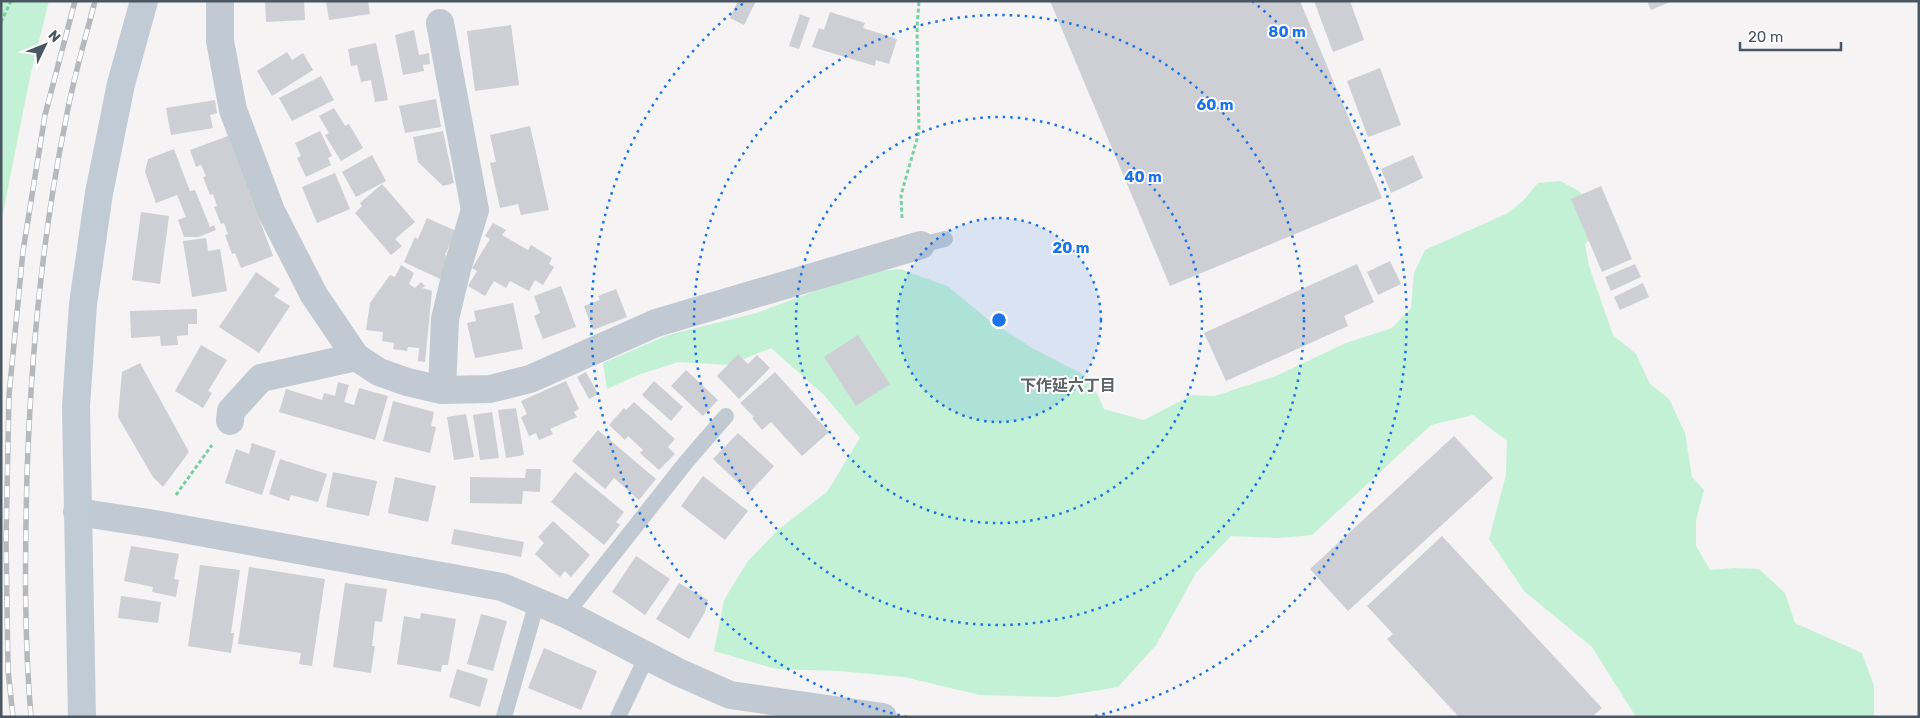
<svg xmlns="http://www.w3.org/2000/svg" width="1920" height="718" viewBox="0 0 1920 718" font-family="Rubik,'Noto Sans JP',sans-serif">
	<style>
		.green { fill: #c3f1d5 }
		.building { fill: #cdcfd5 }
		.lines { fill: none; stroke-linecap: round; stroke-linejoin: round }
		.path { stroke: #7ad0a6; stroke-width: 3; stroke-dasharray: 4 2.5; stroke-linecap: butt }
		.lane { stroke: #c1cad2; stroke-width: 16 }
		.street { stroke: #c1cad2; stroke-width: 28 }
		.secondary { stroke: #c1cbd6; stroke-width: 28 }
		.rail-casing { stroke: #b5b8bd; stroke-width: 5.5 }
		.rail { stroke: #fff; stroke-width: 4; stroke-dasharray: 11; stroke-linecap: butt }
		.ring { fill: none; stroke: #1a73e8; stroke-width: 2.5; stroke-dasharray: 2.5 5 }
		.labels { text-anchor: middle; dominant-baseline: central; stroke-width: 4; stroke-linejoin: round; paint-order: stroke }
		.neighbourhood-label { font-size: 16px; font-weight: bold; fill: #5f6368; stroke: #fff }
		.centre { fill: #1a73e8; stroke: #fff; stroke-width: 2.5 }
		.ring-label { font-size: 15px; text-anchor: middle; font-weight: bold; fill: #1a73e8; stroke: #fff; stroke-width: 4; stroke-linejoin: round; paint-order: stroke }
	</style>
	<rect width="100%" height="100%" fill="#f5f3f3"/>
	<g class="green">
		<path d="M1 1H49L30 77 1 223Z"/>
		<path d="M1560 181 1579 191 1595 208 1598 231 1585 244 1589 266 1613 335 1636 354 1650 384 1669 399 1685 433 1692 477 1704 490 1696 520V546L1710 570 1734 568 1759 569 1785 593 1795 623 1862 653 1874 686V717H1636L1592 647 1524 591 1489 539 1506 475 1507 441 1473 415 1431 425 1312 535 1279 538 1231 536 1196 573 1156 645 1118 687 1057 697 980 695 904 677 838 671 776 669 714 651 724 600 748 561 779 529 827 492 860 438 824 395 771 348 729 365 678 362 638 375 607 389 603 363 668 335 757 313 863 273 900 269 947 286 989 320 1032 348 1090 378 1104 409 1144 420 1192 395 1215 396 1276 376 1346 343 1392 328 1411 308 1414 273 1425 250 1506 214 1523 201 1538 183Z"/>
	</g>
	<g class="building">
		<path d="M265 1H304L305 20 266 22Z"/>
		<path d="M326 1H368L370 14 329 20Z"/>
		<path d="M738 1H756L744 25 730 18Z"/>
		<path d="M1050 1H1300L1382 198 1170 286Z"/>
		<path d="M1314 1H1350L1364 40 1333 52Z"/>
		<path d="M1647 1H1672L1651 10Z"/>
		<path d="M830 12 865 23 863 28 897 39 889 64 876 60 875 66 812 47 819 28 824 30Z"/>
		<path d="M800 14 810 18 799 49 789 46Z"/>
		<path d="M511 25 519 85 475 91 467 31Z"/>
		<path d="M414 30 419 55 429 53 430 64 423 65 424 71 403 75 395 35Z"/>
		<path d="M376 43 388 100 375 102 371 80 361 82 357 65 351 66 348 49Z"/>
		<path d="M287 52 292 60 303 53 313 70 272 96 257 71Z"/>
		<path d="M1380 68 1401 125 1368 137 1347 81Z"/>
		<path d="M321 76 334 100 292 121 279 98Z"/>
		<path d="M436 99 441 127 405 133 399 106Z"/>
		<path d="M215 100 217 113 210 115 213 128 171 135 166 108Z"/>
		<path d="M334 108 345 126 349 124 363 148 341 161 325 135 329 133 319 116Z"/>
		<path d="M530 126 549 210 521 215 518 204 500 208 490 163 496 162 490 135Z"/>
		<path d="M320 131 332 156 328 158 331 165 306 177 297 158 301 156 295 143Z"/>
		<path d="M443 131 454 183 443 186 418 162 413 137Z"/>
		<path d="M228 136 273 256 241 268 235 253 232 254 225 235 228 234 224 223 221 224 214 207 217 206 213 194 210 195 203 177 206 176 201 165 196 167 190 150Z"/>
		<path d="M174 149 190 191 195 190 210 227 214 225 216 230 198 237H184L178 220 186 217 177 195 156 203 145 172 148 159Z"/>
		<path d="M372 155 386 181 356 197 342 172Z"/>
		<path d="M1413 155 1423 178 1391 193 1381 169Z"/>
		<path d="M335 173 350 209 317 223 302 187Z"/>
		<path d="M382 184 415 222 395 239 402 246 391 255 355 213 362 206 360 203Z"/>
		<path d="M1601 186 1632 259 1602 272 1571 199Z"/>
		<path d="M141 212 169 216 160 284 132 280Z"/>
		<path d="M427 218 456 231 445 255 450 258 440 279 404 262 415 237 418 239Z"/>
		<path d="M493 223 506 230 502 235 528 250 531 245 552 258 549 264 554 267 543 285 535 280 529 291 510 281 506 288 494 281 485 296 468 286 477 271 472 268 490 239 485 236Z"/>
		<path d="M206 238 208 251 220 249 227 291 192 297 183 241Z"/>
		<path d="M1390 261 1401 284 1378 295 1367 272Z"/>
		<path d="M1357 264 1374 302 1344 316 1348 326 1226 381 1204 333Z"/>
		<path d="M1635 264 1641 277 1611 291 1605 277Z"/>
		<path d="M401 265 414 273 409 284 415 288 421 282 425 286 422 288 432 291 425 362 418 361 419 348 408 347 407 351 393 349 394 343 382 341 383 332 366 330 370 303 390 275 395 277Z"/>
		<path d="M256 272 280 289 274 296 290 306 259 353 219 327Z"/>
		<path d="M1643 283 1649 297 1620 310 1614 297Z"/>
		<path d="M561 286 576 327 543 339 534 316 540 313 534 296Z"/>
		<path d="M616 289 627 317 593 330 584 306 600 300 598 296Z"/>
		<path d="M513 303 523 349 475 358 467 323 476 321 474 311Z"/>
		<path d="M197 309V324H188V335L177 336 178 345 161 346 160 336 131 338 130 311Z"/>
		<path d="M858 335 890 384 856 406 824 357Z"/>
		<path d="M201 345 227 360 208 391 212 393 203 408 175 391Z"/>
		<path d="M738 354 748 364 757 355 770 368 739 399 717 376Z"/>
		<path d="M140 363 189 452 163 487 153 477 118 417 122 372Z"/>
		<path d="M686 370 718 400 703 416 671 386Z"/>
		<path d="M586 372 598 394 589 399 577 377Z"/>
		<path d="M775 372 829 432 802 456 771 422 762 430 752 418 754 417 740 403Z"/>
		<path d="M566 381 579 409 574 412 577 417 550 429 553 434 539 440 536 433 529 436 521 417 527 414 521 401Z"/>
		<path d="M654 381 683 407 671 421 642 395Z"/>
		<path d="M338 382 349 385 344 402 354 405 359 388 388 396 375 440 279 412 286 389 322 400 324 393 335 396Z"/>
		<path d="M393 401 434 412 431 426 436 427 430 453 383 441Z"/>
		<path d="M634 402 675 439 668 447 675 454 659 470 640 453 643 450 628 436 625 440 609 425 624 408 626 410Z"/>
		<path d="M516 408 524 455 506 458 498 410Z"/>
		<path d="M492 412 499 458 480 460 473 415Z"/>
		<path d="M466 414 474 457 454 460 447 417Z"/>
		<path d="M598 430 656 479 639 500 614 478 605 489 572 461Z"/>
		<path d="M738 433 774 466 749 493 713 459Z"/>
		<path d="M1454 436 1493 478 1348 611 1310 569Z"/>
		<path d="M252 443 276 451 262 495 225 483 236 449 249 454Z"/>
		<path d="M280 459 327 474 318 502 291 495 289 501 269 494Z"/>
		<path d="M526 469H541L540 492 523 491 522 504 470 503V477L525 478Z"/>
		<path d="M333 472 377 481 369 516 326 507Z"/>
		<path d="M575 472 624 512 616 522 620 525 604 545 551 502Z"/>
		<path d="M703 476 748 511 725 540 681 506Z"/>
		<path d="M395 477 436 486 428 522 388 513Z"/>
		<path d="M553 521 590 555 571 577 565 571 560 577 535 554 544 543 538 537Z"/>
		<path d="M454 529 524 542 521 557 451 544Z"/>
		<path d="M1442 536 1602 708 1592 717H1459L1387 639 1393 634 1367 606Z"/>
		<path d="M131 546 179 554 174 579 179 580 176 597 152 592 153 587 124 581Z"/>
		<path d="M636 556 670 579 645 615 612 592Z"/>
		<path d="M200 565 240 570 231 633H234L231 653 188 646Z"/>
		<path d="M249 567 325 579 312 666 299 664 301 653 238 644Z"/>
		<path d="M345 583 387 589 382 622 375 621 372 646H375L371 673 333 667Z"/>
		<path d="M679 583 708 600 705 612 689 639 656 619Z"/>
		<path d="M121 596 161 602 158 623 118 618Z"/>
		<path d="M421 613 456 619 448 665H442L441 672 397 664 404 616 420 619Z"/>
		<path d="M481 614 507 621 493 671 467 664Z"/>
		<path d="M544 648 597 671 581 710 528 688Z"/>
		<path d="M457 669 488 679 480 707 449 697Z"/>
	</g>
	<g class="lines">
		<g class="path">
			<path d="M1 22 11 1"/>
			<path d="M902 218 901 195 919 132 917 28 919 1"/>
			<path d="M176 495 212 445"/>
		</g>
		<g class="lane">
			<path d="M921 245 945 239"/>
			<path d="M566 614 687 461 726 416"/>
			<path d="M504 717 537 602"/>
			<path d="M618 717 647 656"/>
		</g>
		<g class="street">
			<path d="M220 1V41L233 110 271 211 314 295 356 357 379 372 407 382 442 390 490 389 530 379 656 323 921 245"/>
			<path d="M440 23 475 210 457 269 445 319 442 390"/>
			<path d="M230 421 231 411 261 378 356 357"/>
			<path d="M77 512 155 524 502 587 566 614 678 672 730 695 883 717"/>
		</g>
		<path class="secondary" d="M82 717 76 406 83 304 99 193 121 84 144 1"/>
		<defs>
			<g id="rail">
				<path d="M13 717 8 670 6 540 9 395 23 251 45 115 75 1"/>
				<path d="M31 717C24 636 25 556 27 475 31 355 42 236 66 119 73 79 85 40 95 1"/>
			</g>
		</defs>
		<use href="#rail" class="rail-casing"/>
		<use href="#rail" class="rail"/>
	</g>
	<circle cx="999" cy="320" r="102" fill="#1a73e8" fill-opacity=".12"/>
	<g class="ring">
		<circle cx="999" cy="320" r="102"/>
		<circle cx="999" cy="320" r="203"/>
		<circle cx="999" cy="320" r="305"/>
		<path d="M907 717A407 407 0 0 1 746 1M1252 1A407 407 0 0 1 1091 717"/>
	</g>
	<g class="labels">
		<g class="neighbourhood-label">
			<text x="1068" y="385">下作延六丁目</text>
		</g>
	</g>
	<circle cx="999" cy="320" r="8" class="centre"/>
	<g class="ring-label">
		<text x="1287" y="37">80 m</text>
		<text x="1215" y="110">60 m</text>
		<text x="1143" y="182">40 m</text>
		<text x="1071" y="253">20 m</text>
	</g>
	<rect width="1920" height="718" fill="none" stroke="#4a5661" stroke-width="5"/>
	<g transform="translate(45 45) rotate(47)" stroke="#ffffff" stroke-width="4" paint-order="stroke">
	<path d="M0-4L9 19L0 12L-9 19Z" fill="#4a5661"/>
	<text y="-8" font-size="14" font-weight="bold" text-anchor="middle" fill="#4a5661">N</text>
	</g>
	<path d="M1740 42v8h101v-8" fill="none" stroke="#4a5661" stroke-width="2.5"/>
	<text x="1748" y="42" font-size="15" fill="#4a5661" stroke="#ffffff" stroke-width="4" paint-order="stroke">20 m</text>
</svg>
